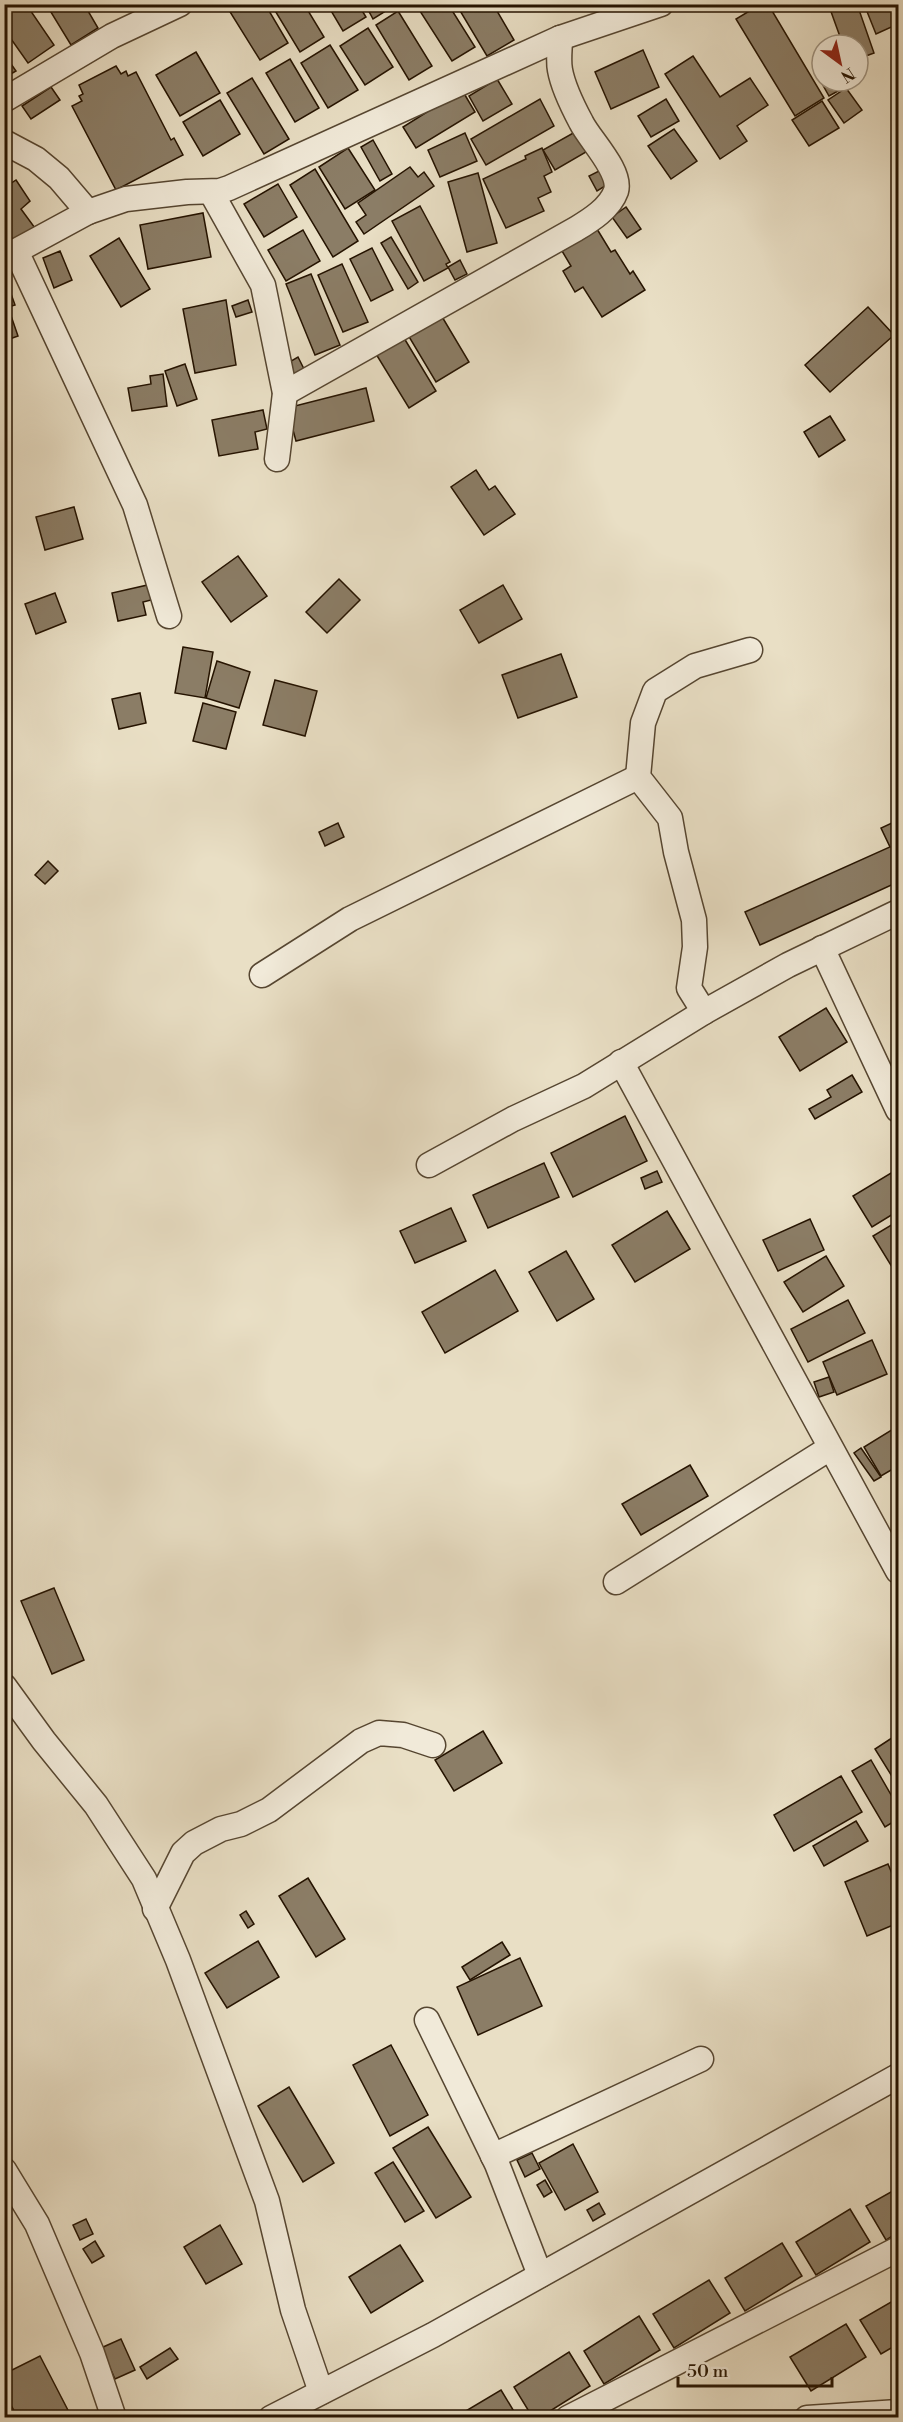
<svg xmlns="http://www.w3.org/2000/svg" width="903" height="2422" viewBox="0 0 903 2422" font-family="'Libre Bodoni',serif">
	<style>
		.building { fill: #8b7d66; stroke: #251300; stroke-width: 1.5 }
		.lines { fill: none; stroke-linecap: round; stroke-linejoin: round }
		.minor-casing { stroke: #564631; stroke-width: 27 }
		.minor { stroke: #f1ead9; stroke-width: 24 }
	</style>
	<rect width="100%" height="100%" fill="#e9dfc5"/>
	<filter id="stains"><feTurbulence type="fractalNoise" baseFrequency=".00333" numOctaves="4"/><feColorMatrix values="0 0 0 0 .2 0 0 0 0 .09 0 0 0 0 .02 0 0 0 .5 -.17"/></filter>
	<radialGradient id="worn" r=".72"><stop offset=".6" stop-color="#630" stop-opacity="0"/><stop offset="1" stop-color="#630" stop-opacity=".3"/></radialGradient>
	<g class="building">
		<path d="M4 4H26L54 45 28 63 4 29Z"/>
		<path d="M46 4H84L98 28 71 45Z"/>
		<path d="M232 4H265L288 43 260 60 227 7Z"/>
		<path d="M271 4H304L324 37 300 52Z"/>
		<path d="M327 4H358L366 17 343 31Z"/>
		<path d="M365 4H397L373 19Z"/>
		<path d="M424 4H448L475 47 452 61 418 8Z"/>
		<path d="M456 4H493L514 40 487 56Z"/>
		<path d="M761 4H768L824 98 795 116 736 19Z"/>
		<path d="M833 4H857L874 53 858 59V45H843L829 6Z"/>
		<path d="M864 4H898V24L876 34Z"/>
		<path d="M398 11 432 66 409 80 376 25Z"/>
		<path d="M368 28 393 67 365 85 340 46Z"/>
		<path d="M330 45 358 90 328 108 301 63Z"/>
		<path d="M643 50 659 87 611 109 595 72Z"/>
		<path d="M196 52 220 93 180 116 156 75Z"/>
		<path d="M4 54 16 71 4 78Z"/>
		<path d="M693 56 720 97 750 78 768 105 737 126 747 141 720 159 665 74Z"/>
		<path d="M290 59 319 108 295 122 266 73Z"/>
		<path d="M116 66 121 74 126 71 128 76 136 72 171 140 174 138 183 155 116 190 72 106 82 101 79 96 83 94 79 85Z"/>
		<path d="M822 67V81H846L849 85 829 96 815 71Z"/>
		<path d="M252 78 289 139 264 154 227 93Z"/>
		<path d="M497 79 512 104 483 121 469 96Z"/>
		<path d="M51 87 60 100 31 119 22 106Z"/>
		<path d="M846 88 862 110 844 123 828 100Z"/>
		<path d="M462 90 475 112 416 148 403 127Z"/>
		<path d="M540 99 554 126 486 165 471 139Z"/>
		<path d="M666 99 679 121 651 137 638 116Z"/>
		<path d="M220 100 240 134 203 156 183 122Z"/>
		<path d="M822 101 839 128 809 146 792 120Z"/>
		<path d="M674 129 697 161 671 179 648 146Z"/>
		<path d="M575 132 586 152 555 170 543 150Z"/>
		<path d="M465 133 477 161 440 177 428 150Z"/>
		<path d="M373 140 392 174 380 181 361 147Z"/>
		<path d="M348 148 375 190 345 209 319 167Z"/>
		<path d="M542 148 552 172 544 176 551 192 538 198 544 211 506 228 483 179 526 159 525 156Z"/>
		<path d="M410 167 418 177 424 172 434 186 364 234 356 222 366 215 358 203Z"/>
		<path d="M315 169 358 241 333 257 290 185Z"/>
		<path d="M603 169 610 183 597 191 589 176Z"/>
		<path d="M478 173 497 243 467 252 448 182Z"/>
		<path d="M16 180 30 201 21 209 35 228 15 243 4 228V188Z"/>
		<path d="M278 184 297 217 264 237 244 204Z"/>
		<path d="M420 206 450 262 446 264 448 268 424 281 392 221Z"/>
		<path d="M626 207 641 229 627 238 612 217Z"/>
		<path d="M203 213 211 257 148 269 140 225Z"/>
		<path d="M597 229 611 252 615 250 630 274 633 271 645 290 602 317 583 287 575 292 563 271 571 266 562 251Z"/>
		<path d="M303 230 320 261 286 281 268 250Z"/>
		<path d="M391 237 418 282 408 289 381 243Z"/>
		<path d="M119 238 150 289 121 307 90 256Z"/>
		<path d="M372 248 393 290 371 301 350 259Z"/>
		<path d="M60 251 72 280 54 288 43 258Z"/>
		<path d="M460 260 467 274 455 280 448 267Z"/>
		<path d="M342 264 368 322 343 332 318 275Z"/>
		<path d="M311 274 340 345 315 355 286 284Z"/>
		<path d="M5 277 15 305 8 307 18 336 4 341Z"/>
		<path d="M226 300 236 365 195 373 183 309Z"/>
		<path d="M248 300 252 312 236 317 232 306Z"/>
		<path d="M868 307 894 335 830 392 805 365Z"/>
		<path d="M441 315 469 362 436 382 408 335Z"/>
		<path d="M404 338 436 391 409 408 376 354Z"/>
		<path d="M298 357 304 369 292 376 286 364Z"/>
		<path d="M185 364 197 399 177 406 165 371Z"/>
		<path d="M163 374 167 406 132 411 128 388 151 384 150 376Z"/>
		<path d="M366 388 374 421 296 441 287 408Z"/>
		<path d="M263 410 267 429 255 432 258 449 219 456 212 420Z"/>
		<path d="M830 416 845 440 819 457 804 432Z"/>
		<path d="M476 470 489 490 495 486 515 514 484 535 451 487Z"/>
		<path d="M74 507 83 539 45 550 36 517Z"/>
		<path d="M238 556 267 596 231 622 202 582Z"/>
		<path d="M339 579 360 600 327 633 306 612Z"/>
		<path d="M152 584 155 599 143 602 146 615 118 621 112 593Z"/>
		<path d="M503 585 522 619 479 643 460 610Z"/>
		<path d="M55 593 66 622 36 634 25 604Z"/>
		<path d="M183 647 213 652 205 698 175 693Z"/>
		<path d="M561 654 577 697 518 718 502 675Z"/>
		<path d="M217 661 250 672 239 708 206 698Z"/>
		<path d="M275 680 317 691 305 736 263 725Z"/>
		<path d="M140 693 146 723 119 729 112 699Z"/>
		<path d="M203 703 236 712 226 749 193 741Z"/>
		<path d="M894 822 898 832V882L760 945 745 912 890 847 881 828Z"/>
		<path d="M338 823 344 837 325 846 319 832Z"/>
		<path d="M48 861 58 871 45 884 35 875Z"/>
		<path d="M826 1008 847 1042 800 1071 779 1037Z"/>
		<path d="M852 1075 862 1092 815 1119 809 1109 831 1097 827 1090Z"/>
		<path d="M625 1116 647 1161 573 1197 551 1153Z"/>
		<path d="M544 1163 559 1197 488 1228 473 1195Z"/>
		<path d="M896 1170 898 1174V1211L872 1227 853 1196Z"/>
		<path d="M657 1171 662 1182 645 1189 641 1178Z"/>
		<path d="M451 1208 466 1241 415 1263 400 1231Z"/>
		<path d="M667 1211 690 1249 635 1282 612 1245Z"/>
		<path d="M810 1219 824 1250 778 1271 763 1240Z"/>
		<path d="M898 1221V1263L892 1267 873 1236Z"/>
		<path d="M566 1251 594 1299 557 1321 529 1272Z"/>
		<path d="M826 1256 844 1286 803 1312 784 1282Z"/>
		<path d="M495 1270 518 1311 445 1353 422 1312Z"/>
		<path d="M848 1300 865 1333 808 1362 791 1329Z"/>
		<path d="M872 1340 887 1374 837 1395 823 1362Z"/>
		<path d="M829 1377 834 1392 819 1397 814 1382Z"/>
		<path d="M898 1426V1466L881 1476 864 1447Z"/>
		<path d="M861 1448 881 1477 874 1481 854 1453Z"/>
		<path d="M690 1465 708 1496 641 1535 622 1504Z"/>
		<path d="M54 1588 84 1660 52 1674 21 1601Z"/>
		<path d="M483 1731 502 1763 454 1791 435 1760Z"/>
		<path d="M898 1734V1786L875 1749Z"/>
		<path d="M871 1760 898 1807V1819L885 1827 852 1771Z"/>
		<path d="M841 1776 862 1812 794 1851 774 1815Z"/>
		<path d="M856 1821 868 1841 824 1866 813 1846Z"/>
		<path d="M888 1864 898 1888V1923L867 1936 845 1882Z"/>
		<path d="M308 1878 345 1939 316 1957 279 1896Z"/>
		<path d="M246 1911 254 1924 248 1928 240 1915Z"/>
		<path d="M258 1941 279 1977 227 2008 205 1973Z"/>
		<path d="M502 1942 510 1955 470 1980 462 1967Z"/>
		<path d="M520 1958 542 2006 478 2035 457 1987Z"/>
		<path d="M391 2045 428 2115 390 2136 353 2065Z"/>
		<path d="M289 2087 334 2163 303 2182 258 2106Z"/>
		<path d="M428 2127 471 2197 436 2218 393 2148Z"/>
		<path d="M573 2144 598 2192 565 2210 539 2163Z"/>
		<path d="M532 2153 540 2169 525 2177 517 2160Z"/>
		<path d="M393 2162 424 2211 405 2222 375 2173Z"/>
		<path d="M545 2180 552 2192 544 2197 537 2185Z"/>
		<path d="M898 2188V2232L886 2240 866 2206Z"/>
		<path d="M599 2203 605 2214 593 2221 587 2210Z"/>
		<path d="M850 2209 870 2242 816 2275 796 2242Z"/>
		<path d="M86 2219 93 2234 80 2240 73 2225Z"/>
		<path d="M220 2225 242 2264 206 2284 184 2247Z"/>
		<path d="M95 2241 104 2256 92 2263 83 2249Z"/>
		<path d="M782 2243 802 2276 745 2311 725 2278Z"/>
		<path d="M400 2245 423 2281 371 2313 349 2277Z"/>
		<path d="M709 2280 730 2313 674 2348 653 2314Z"/>
		<path d="M898 2298V2344L881 2354 860 2320Z"/>
		<path d="M639 2316 660 2350 604 2384 584 2351Z"/>
		<path d="M846 2324 866 2357 811 2391 790 2357Z"/>
		<path d="M121 2339 135 2370 115 2379 101 2348Z"/>
		<path d="M170 2348 178 2359 147 2379 140 2367Z"/>
		<path d="M569 2352 590 2386 539 2418H533L514 2387Z"/>
		<path d="M40 2356 72 2418H18L4 2392V2374Z"/>
		<path d="M501 2390 518 2418H454Z"/>
	</g>
	<g class="lines">
		<defs>
			<g id="minor">
				<path d="M4 100 112 36 180 4"/>
				<path d="M4 142 36 159 59 178 88 212"/>
				<path d="M211 192 263 285 285 393 277 459"/>
				<path d="M285 393 576 229C591 220 610 208 616 191 622 171 589 139 581 122 573 107 563 87 560 70 558 60 560 48 560 38"/>
				<path d="M169 616 135 505 16 251 88 212 126 199 187 192 220 191 229 188 560 38 661 4"/>
				<path d="M822 948 898 1110"/>
				<path d="M262 975 350 919 638 777"/>
				<path d="M704 1012 689 988 695 947 694 920 676 852 670 818 638 777 643 723 655 691 695 666 750 650"/>
				<path d="M621 1062 898 1571"/>
				<path d="M429 1165 513 1119 584 1086 704 1012 788 965 898 912"/>
				<path d="M616 1582 830 1448"/>
				<path d="M4 1686 44 1741 96 1805 144 1879 178 1960 267 2201 293 2310 321 2392"/>
				<path d="M155 1909 183 1853 194 1843 221 1829 241 1824 269 1810 361 1741 379 1733 403 1735 433 1745"/>
				<path d="M427 2020 497 2164 540 2275"/>
				<path d="M493 2156 701 2059"/>
				<path d="M4 2170 37 2224 92 2353 114 2418"/>
				<path d="M271 2418 433 2335 898 2076"/>
				<path d="M568 2418 898 2249"/>
				<path d="M807 2418 898 2412"/>
			</g>
		</defs>
		<use href="#minor" class="minor-casing"/>
		<use href="#minor" class="minor"/>
	</g>
	<rect width="903" height="2422" fill="none" stroke="#e9dfc5" stroke-width="24"/>
	<rect x="6" y="6" width="891" height="2410" fill="none" stroke="#251300" stroke-width="3"/>
	<rect x="12" y="12" width="879" height="2398" fill="none" stroke="#251300" stroke-width="1.5"/>
	<g transform="translate(840 63) rotate(147)"><circle r="28" fill="#f1ead9" stroke="#9f9482" stroke-width="1.5"/>
	<path d="M0-4.5L10 22L0 15L-10 22Z" fill="#8f2418"/>
	<text y="-9" font-size="16" font-weight="bold" text-anchor="middle" fill="#251300">N</text>
	</g>
	<path d="M678 2377v9h154v-9" fill="none" stroke="#251300" stroke-width="3"/>
	<text x="687" y="2377" font-size="18" fill="#251300" stroke="#f1ead9" stroke-width="4.5" paint-order="stroke">50 m</text>
	<rect width="100%" height="100%" filter="url(#stains)"/>
	<rect width="100%" height="100%" fill="url(#worn)"/>
</svg>
